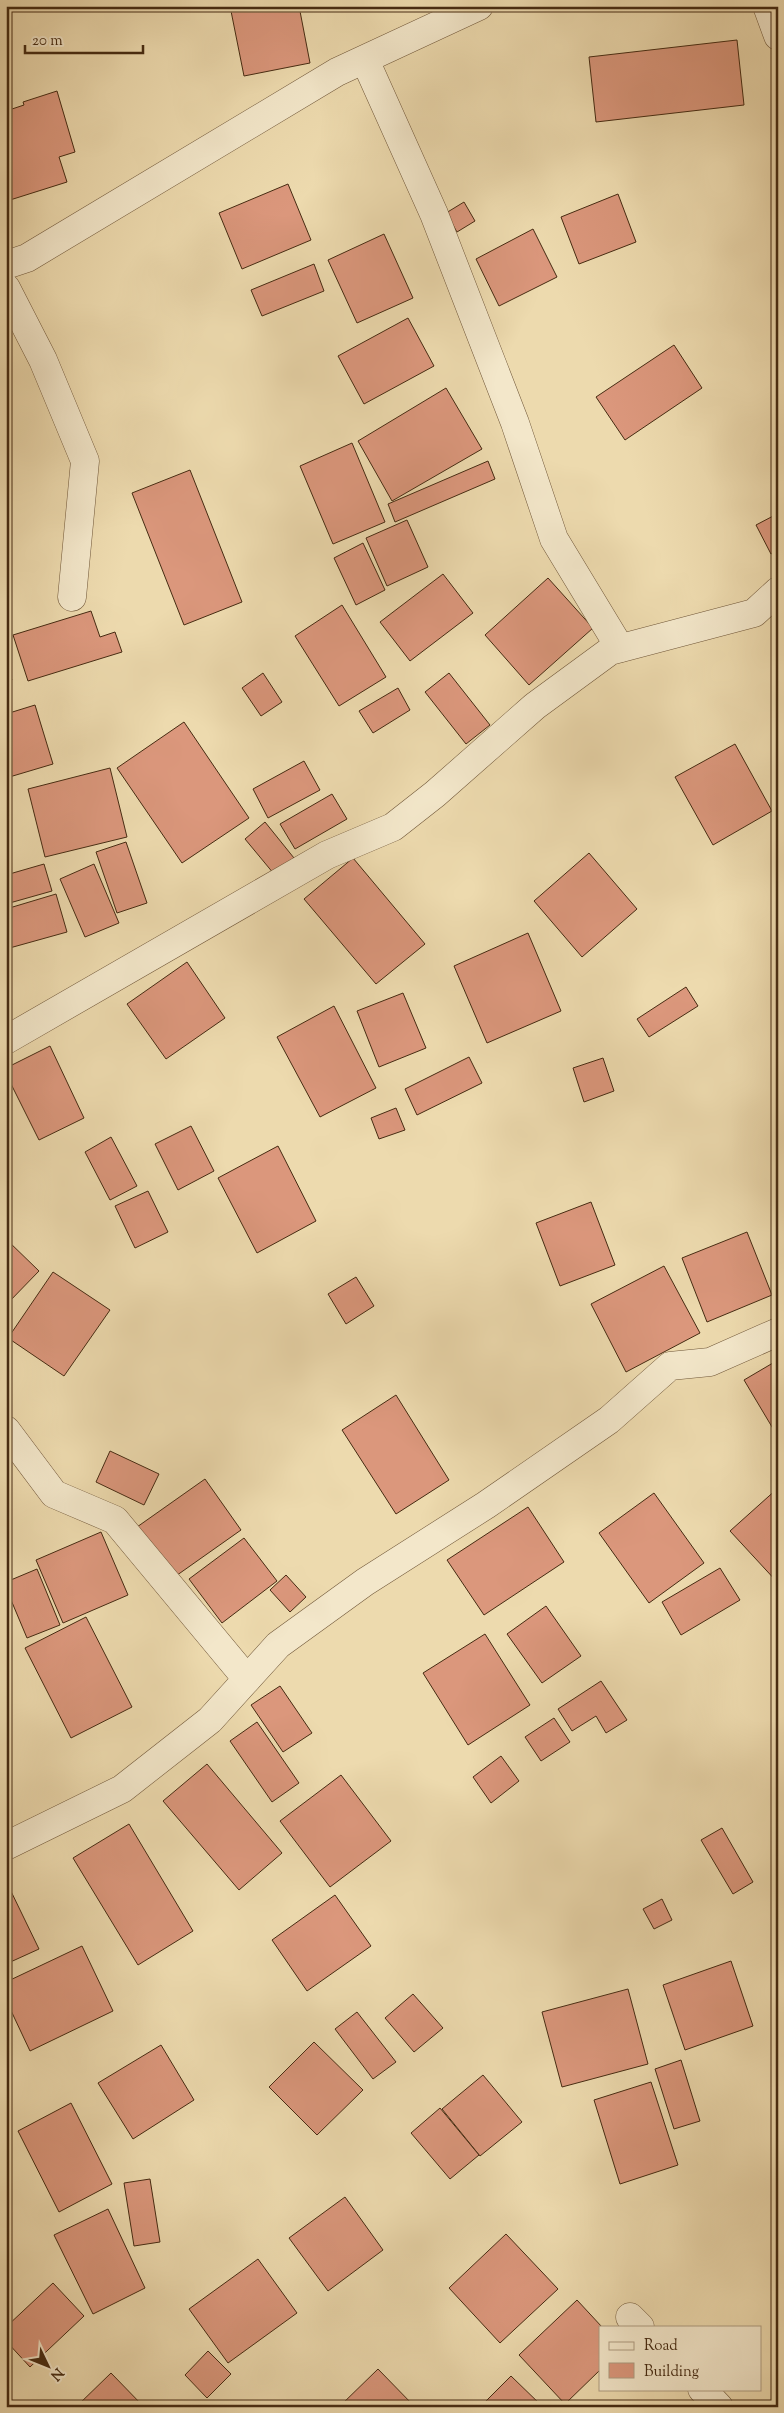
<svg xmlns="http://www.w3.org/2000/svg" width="784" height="2413" viewBox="0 0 784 2413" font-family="'Sorts Mill Goudy',serif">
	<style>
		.building { fill: #db977c; stroke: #462b12 }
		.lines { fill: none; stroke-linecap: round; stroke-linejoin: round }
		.street-casing { stroke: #705739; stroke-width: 29 }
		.street { stroke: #f3e7ca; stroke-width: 28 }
	</style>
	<rect width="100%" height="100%" fill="#eddaae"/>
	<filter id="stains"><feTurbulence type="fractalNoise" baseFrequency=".004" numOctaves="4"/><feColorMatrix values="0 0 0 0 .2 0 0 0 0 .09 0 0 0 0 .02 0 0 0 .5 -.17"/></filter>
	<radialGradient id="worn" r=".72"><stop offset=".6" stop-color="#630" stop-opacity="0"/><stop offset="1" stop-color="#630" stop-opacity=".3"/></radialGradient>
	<g class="building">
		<path d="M230 6H299L310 63 244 76Z"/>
		<path d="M737 40 744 105 596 122 589 57Z"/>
		<path d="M57 91 75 152 59 157 67 182 10 200 6 188V111L24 105 23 102Z"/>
		<path d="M288 184 311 240 242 269 219 213Z"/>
		<path d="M618 194 636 242 579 264 561 217Z"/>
		<path d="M464 202 475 221 457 232 446 213Z"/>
		<path d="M533 229 557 277 499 306 476 259Z"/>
		<path d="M384 234 413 298 357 323 328 260Z"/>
		<path d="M314 264 324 291 262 316 251 290Z"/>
		<path d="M408 318 434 366 364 404 338 356Z"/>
		<path d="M674 345 702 388 625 440 596 397Z"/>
		<path d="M446 388 482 449 392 501 358 441Z"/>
		<path d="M352 443 385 522 333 544 300 466Z"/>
		<path d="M488 461 495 479 395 522 388 504Z"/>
		<path d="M190 470 242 602 184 625 132 493Z"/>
		<path d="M777 514 778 550 771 554 756 525Z"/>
		<path d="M407 520 428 567 387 586 366 538Z"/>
		<path d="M363 543 385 590 356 605 334 558Z"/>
		<path d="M443 574 473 613 410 661 380 622Z"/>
		<path d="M548 578 593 628 529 685 485 635Z"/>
		<path d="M342 605 386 677 339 706 295 636Z"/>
		<path d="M91 611 100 637 115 632 122 652 28 681 13 635Z"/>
		<path d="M6 663 12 680 6 682Z"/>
		<path d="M263 673 282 702 261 716 242 688Z"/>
		<path d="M449 673 490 725 466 744 425 692Z"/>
		<path d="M398 688 410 710 373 733 359 711Z"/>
		<path d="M35 705 53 764 6 778V714Z"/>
		<path d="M184 722 249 818 182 863 117 768Z"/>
		<path d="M735 744 772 811 713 845 675 777Z"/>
		<path d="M304 761 320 790 268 818 253 789Z"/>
		<path d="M110 768 127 837 45 857 28 789Z"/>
		<path d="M332 794 347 819 295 849 280 824Z"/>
		<path d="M265 822 294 858 274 874 245 839Z"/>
		<path d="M126 842 147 903 117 913 96 852Z"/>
		<path d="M589 853 637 909 582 957 534 901Z"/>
		<path d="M353 858 425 944 376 984 304 899Z"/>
		<path d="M44 864 52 891 6 904V875Z"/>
		<path d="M94 864 119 923 85 937 60 879Z"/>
		<path d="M56 894 67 932 6 949V909Z"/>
		<path d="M528 933 561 1011 487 1043 454 966Z"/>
		<path d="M187 962 225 1018 166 1059 127 1004Z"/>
		<path d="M686 987 698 1006 649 1037 637 1019Z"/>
		<path d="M403 993 426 1048 379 1067 357 1011Z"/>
		<path d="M334 1006 376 1088 320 1117 277 1037Z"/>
		<path d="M50 1046 84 1118 39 1140 6 1074V1068Z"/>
		<path d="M469 1057 482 1083 417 1115 405 1089Z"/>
		<path d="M603 1058 614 1091 584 1102 573 1068Z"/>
		<path d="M396 1108 405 1130 379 1139 371 1118Z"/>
		<path d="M191 1126 214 1171 178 1190 155 1144Z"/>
		<path d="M111 1137 137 1186 110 1200 85 1152Z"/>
		<path d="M278 1146 316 1221 257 1253 218 1178Z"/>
		<path d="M148 1191 168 1232 135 1248 115 1206Z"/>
		<path d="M591 1202 615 1265 560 1286 536 1223Z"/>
		<path d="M747 1232 772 1295 707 1322 682 1258Z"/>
		<path d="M6 1239 39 1271 6 1305Z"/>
		<path d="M664 1266 700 1333 626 1372 591 1304Z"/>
		<path d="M53 1272 110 1310 64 1376 8 1338Z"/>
		<path d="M356 1277 374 1306 346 1324 328 1294Z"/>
		<path d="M778 1360V1437L744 1380Z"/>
		<path d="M396 1395 449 1480 396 1514 342 1430Z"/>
		<path d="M110 1451 159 1474 144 1505 96 1482Z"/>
		<path d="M205 1479 241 1530 173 1578 137 1527Z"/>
		<path d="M778 1488V1583L730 1531Z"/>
		<path d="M654 1493 704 1563 649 1603 599 1533Z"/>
		<path d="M528 1507 564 1562 484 1615 447 1560Z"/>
		<path d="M101 1532 128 1595 63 1623 36 1560Z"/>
		<path d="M244 1538 277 1581 222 1623 189 1579Z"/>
		<path d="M720 1568 740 1600 681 1635 662 1602Z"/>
		<path d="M37 1569 60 1625 27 1638 6 1588V1582Z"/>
		<path d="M286 1575 306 1597 290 1612 270 1590Z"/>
		<path d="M546 1606 581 1656 542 1683 507 1634Z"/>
		<path d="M86 1617 132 1707 71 1738 25 1648Z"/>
		<path d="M485 1634 530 1705 468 1745 423 1673Z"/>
		<path d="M601 1681 627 1720 606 1733 596 1716 572 1731 558 1709Z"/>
		<path d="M280 1686 312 1733 283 1752 251 1705Z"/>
		<path d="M554 1718 570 1742 541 1761 525 1737Z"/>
		<path d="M257 1722 299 1783 272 1802 230 1741Z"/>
		<path d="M501 1756 519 1781 491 1803 473 1777Z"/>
		<path d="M207 1764 282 1853 239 1890 163 1801Z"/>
		<path d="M341 1775 391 1841 330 1887 280 1821Z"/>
		<path d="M129 1824 193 1931 138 1965 73 1858Z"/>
		<path d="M722 1828 753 1882 733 1894 701 1840Z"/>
		<path d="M6 1881 39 1949 6 1964Z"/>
		<path d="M335 1895 371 1946 307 1991 272 1940Z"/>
		<path d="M662 1899 672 1920 654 1929 643 1909Z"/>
		<path d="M82 1946 113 2011 30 2051 6 2000V1982Z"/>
		<path d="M731 1961 753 2026 685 2050 663 1985Z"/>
		<path d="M628 1989 648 2064 562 2087 542 2012Z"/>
		<path d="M413 1994 443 2028 414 2052 385 2018Z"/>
		<path d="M357 2012 396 2062 373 2079 335 2029Z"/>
		<path d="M314 2042 363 2090 317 2135 269 2087Z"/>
		<path d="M161 2045 194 2100 133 2139 98 2083Z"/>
		<path d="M681 2060 700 2121 674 2129 655 2069Z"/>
		<path d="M483 2075 522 2122 480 2156 442 2109Z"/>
		<path d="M651 2082 678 2165 620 2184 594 2100Z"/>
		<path d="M71 2103 112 2184 59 2212 18 2131Z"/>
		<path d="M440 2108 479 2155 450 2179 411 2133Z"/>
		<path d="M150 2179 160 2242 134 2246 124 2183Z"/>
		<path d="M345 2197 383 2250 328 2291 289 2238Z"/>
		<path d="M108 2209 145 2288 93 2314 54 2235Z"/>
		<path d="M506 2234 558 2289 500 2343 449 2288Z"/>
		<path d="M258 2259 297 2313 228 2363 189 2309Z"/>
		<path d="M53 2283 84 2316 30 2367 6 2341V2327Z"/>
		<path d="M577 2300 602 2327H600V2370L565 2404 519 2355Z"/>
		<path d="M208 2351 231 2374 207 2398 185 2375Z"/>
		<path d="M378 2369 415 2407H339Z"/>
		<path d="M111 2373 144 2407H76Z"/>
		<path d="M511 2376 543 2407H480Z"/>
	</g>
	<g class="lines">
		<defs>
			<g id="street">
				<path d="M767 6 778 36"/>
				<path d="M365 60 434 214 515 423 554 539 620 648"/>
				<path d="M6 265 27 258 337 72 479 6"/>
				<path d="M6 288 43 360 85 461 72 597"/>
				<path d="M6 1040 327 855 393 827 435 794 535 706 610 651 754 613 778 591"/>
				<path d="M6 1430 54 1494 115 1520 247 1679"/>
				<path d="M6 1846 122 1789 210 1720 278 1645 365 1582 486 1505 609 1420 670 1366 710 1362 778 1332"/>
				<path d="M630 2317 640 2327"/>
				<path d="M702 2389 719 2407"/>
			</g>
		</defs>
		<use href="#street" class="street-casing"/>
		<use href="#street" class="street"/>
	</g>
	<rect width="784" height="2413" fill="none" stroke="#eddaae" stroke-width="25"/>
	<rect x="8" y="8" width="769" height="2398" fill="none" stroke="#462b12" stroke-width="2.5"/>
	<rect x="12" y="12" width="759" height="2388" fill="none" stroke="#462b12"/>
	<rect x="599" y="2326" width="162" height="65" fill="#f3e7ca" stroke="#ae9c80"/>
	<rect x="609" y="2342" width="25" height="8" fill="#f3e7ca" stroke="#ae9c80"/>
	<text x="644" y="2350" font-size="15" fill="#462b12">Road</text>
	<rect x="609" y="2363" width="25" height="15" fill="#db977c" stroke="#ae9c80"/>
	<text x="644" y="2376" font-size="15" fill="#462b12">Building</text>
	<g transform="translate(48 2366) rotate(133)" stroke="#f3e7ca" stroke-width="4" paint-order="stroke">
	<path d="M0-4L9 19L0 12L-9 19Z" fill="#462b12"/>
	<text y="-8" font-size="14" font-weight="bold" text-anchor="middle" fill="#462b12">N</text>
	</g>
	<path d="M25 45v8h118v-8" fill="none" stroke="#462b12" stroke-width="2.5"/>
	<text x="32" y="45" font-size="15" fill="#462b12" stroke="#f3e7ca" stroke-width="4" paint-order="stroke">20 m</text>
	<rect width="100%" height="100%" filter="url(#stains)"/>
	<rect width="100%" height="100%" fill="url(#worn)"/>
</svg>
